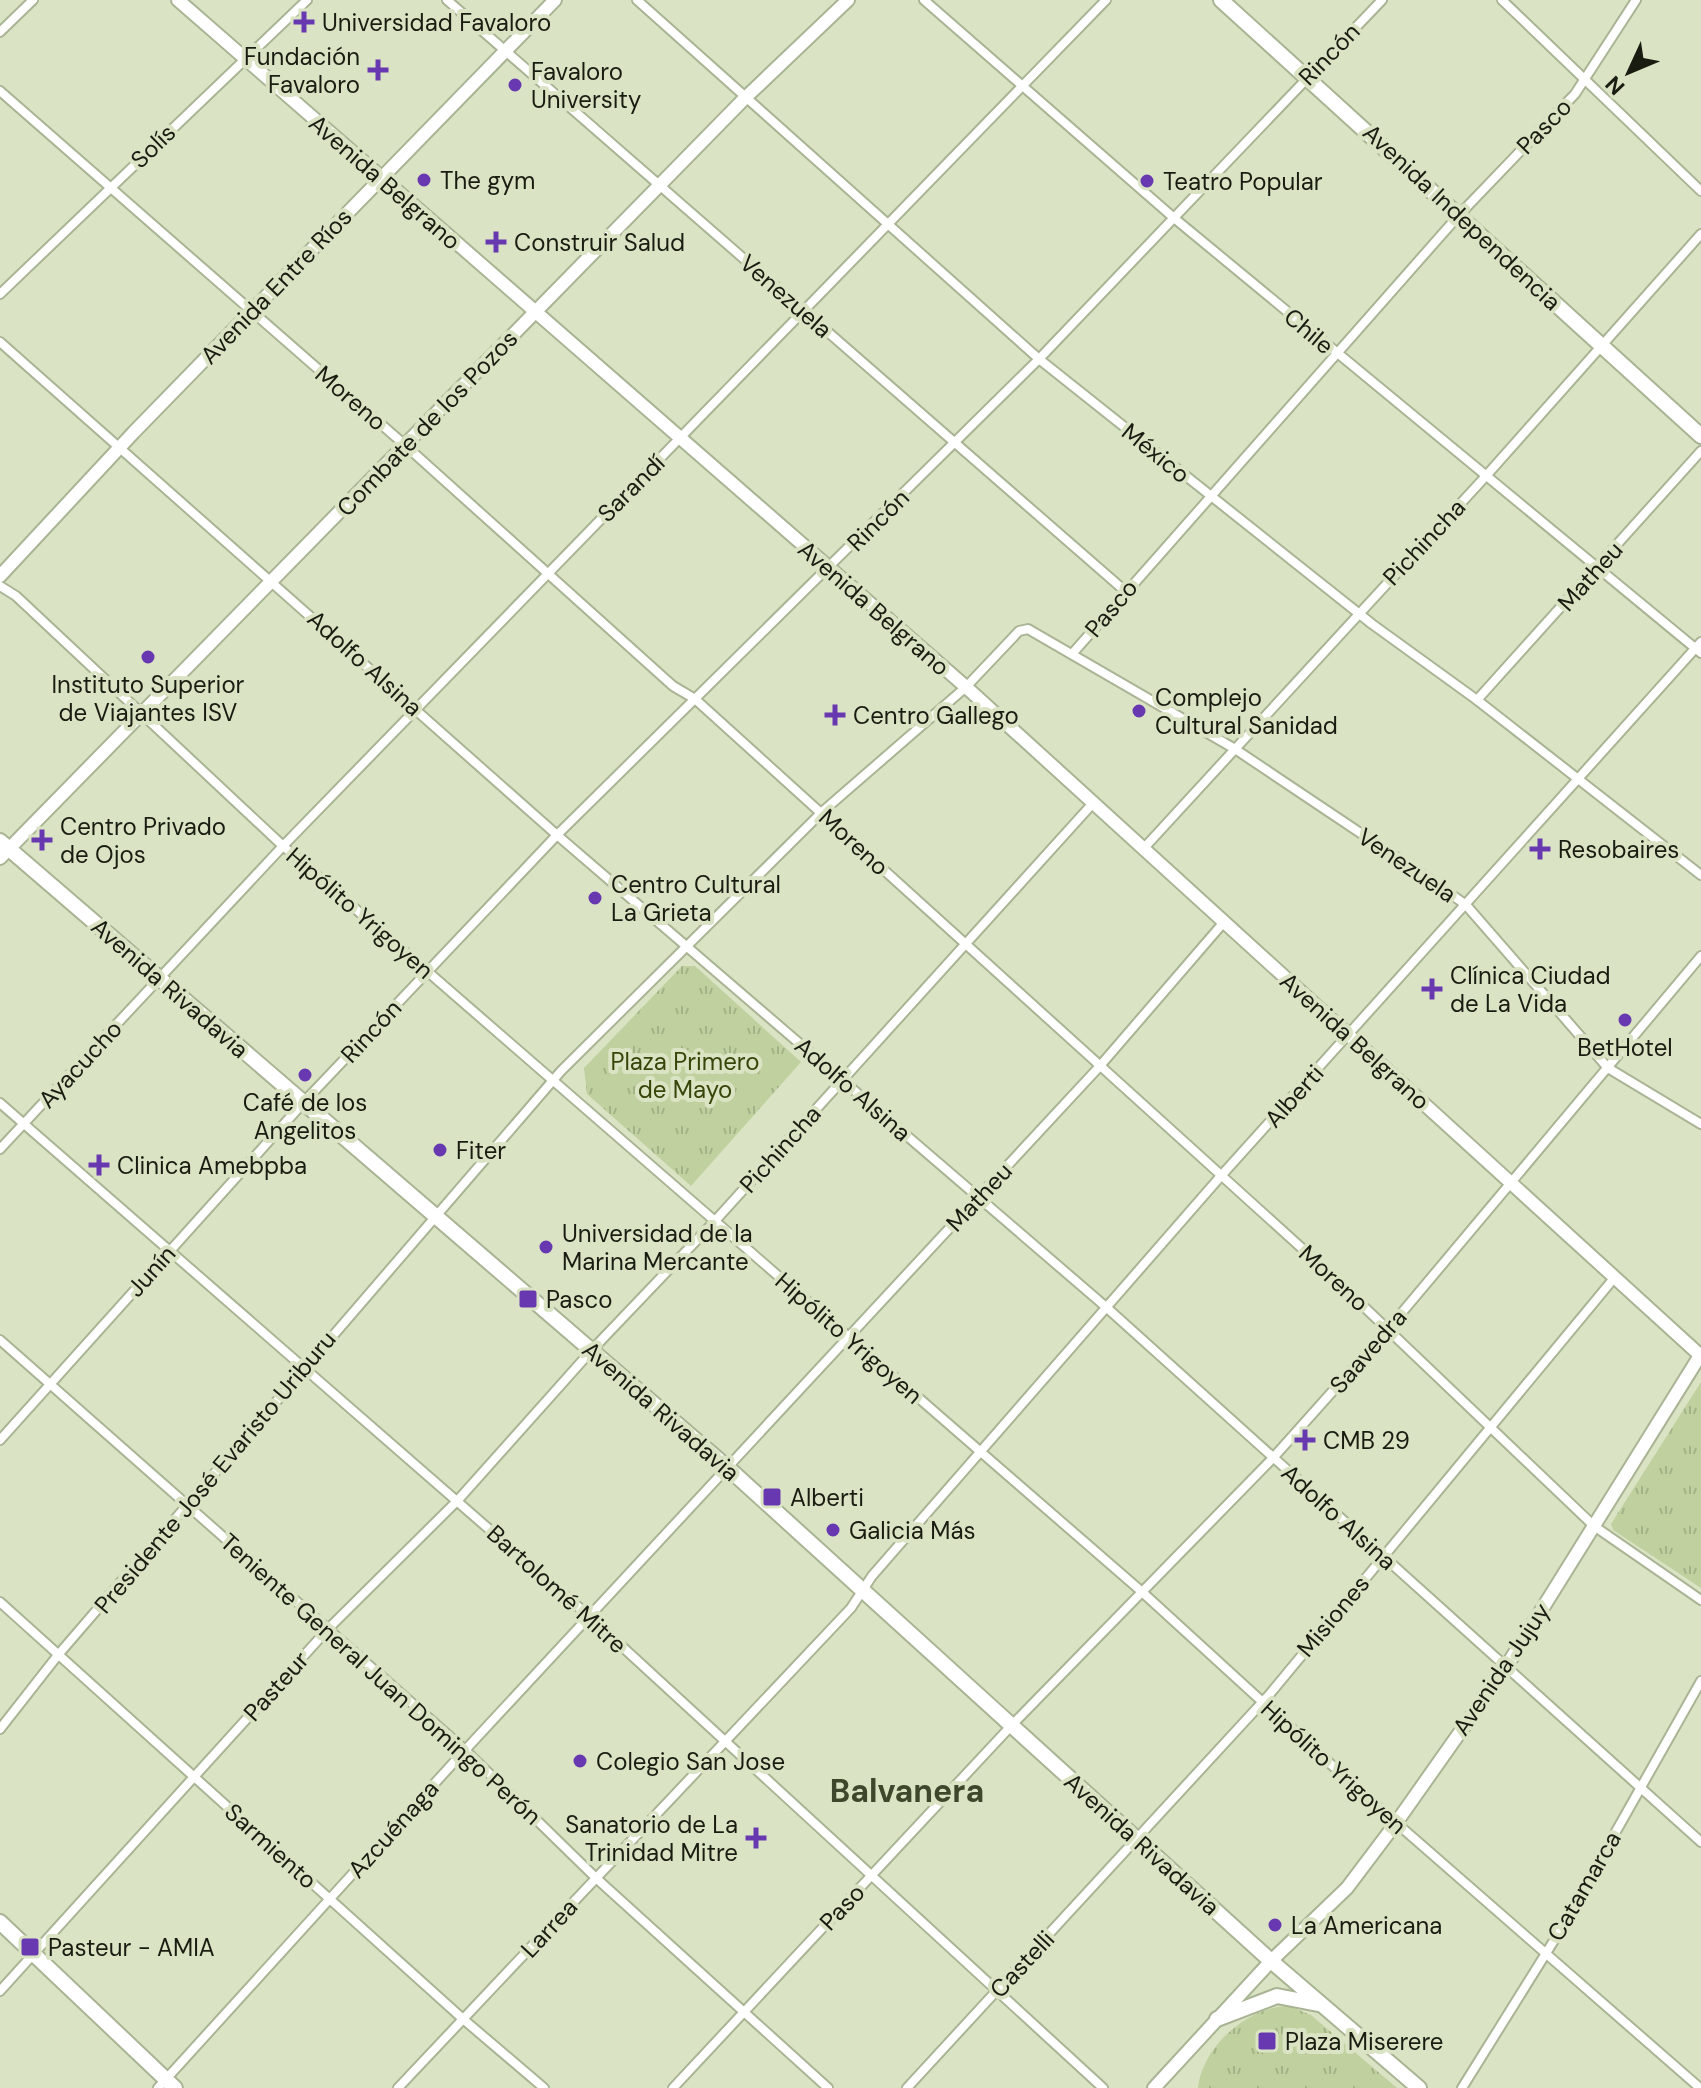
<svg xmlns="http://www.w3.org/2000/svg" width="1701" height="2088" viewBox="0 0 1701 2088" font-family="'DM Sans',sans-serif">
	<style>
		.park { fill: url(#park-tufts) }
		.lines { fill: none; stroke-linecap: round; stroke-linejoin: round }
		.street-casing { stroke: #a9b494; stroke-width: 12 }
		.secondary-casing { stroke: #a9b494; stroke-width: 16 }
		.primary-casing { stroke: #a9b494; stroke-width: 18 }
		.street { stroke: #fff; stroke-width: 8 }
		.secondary { stroke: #fff; stroke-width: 12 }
		.primary { stroke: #fff; stroke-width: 14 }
		.poi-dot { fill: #6838b0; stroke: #dae4c4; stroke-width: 3 }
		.labels { text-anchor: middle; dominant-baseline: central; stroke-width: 8; stroke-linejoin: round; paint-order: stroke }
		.poi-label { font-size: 24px; fill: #191d11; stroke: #dae4c4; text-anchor: start }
		.street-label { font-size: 24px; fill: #191d11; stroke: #dae4c4 }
		.park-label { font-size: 24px; fill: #374509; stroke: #dae4c4 }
		.district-label { font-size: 32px; font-weight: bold; fill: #3e462b; stroke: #dae4c4 }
	</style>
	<defs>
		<pattern id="park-tufts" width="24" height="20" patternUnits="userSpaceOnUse" patternTransform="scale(2)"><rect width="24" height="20" fill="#c0d09e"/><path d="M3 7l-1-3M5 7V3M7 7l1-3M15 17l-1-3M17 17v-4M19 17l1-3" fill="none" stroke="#a4b287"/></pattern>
	</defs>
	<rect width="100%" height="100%" fill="#dae4c4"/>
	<g class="park">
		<path d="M682 966H695L801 1062 691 1186 587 1094 584 1068Z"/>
		<path d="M1701 1382V1588L1613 1530 1611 1524Z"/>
		<path d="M1289 2006 1311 2015 1397 2088H1198C1202 2047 1248 2006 1289 2006Z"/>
	</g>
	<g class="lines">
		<defs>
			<g id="street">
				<path d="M447 0 1125 591"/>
				<path d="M637 0 1039 359 1372 624 1477 700 1701 875"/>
				<path d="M924 0 1174 218 1701 653"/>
				<path d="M1502 0 1701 191"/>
				<path d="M0 32 33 0"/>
				<path d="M0 91 406 446 673 686 695 699 1317 1262 1594 1526 1701 1600"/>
				<path d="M0 294 307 0"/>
				<path d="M0 342 557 835 1106 1307 1701 1842"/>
				<path d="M0 586 16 596 283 846 1141 1591 1370 1800 1700 2088"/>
				<path d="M1072 654 1459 215 1575 94 1636 0"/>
				<path d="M1477 700 1701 451"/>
				<path d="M1145 847 1485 477 1701 234"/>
				<path d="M0 1103 591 1618 1103 2088"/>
				<path d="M0 1149 283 846 1106 0"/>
				<path d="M0 1340 465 1750 596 1878 828 2088"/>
				<path d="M0 1440 303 1103 557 835 1039 359 1382 0"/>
				<path d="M0 1602 463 2019 544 2088"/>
				<path d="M0 1729 58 1655 561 1071 822 812 966 687 1019 631 1028 629 1235 749 1441 887 1466 905 1608 1068 1701 1124"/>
				<path d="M0 1991 328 1629 458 1500 591 1351 714 1222 1094 802"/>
				<path d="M158 2088 455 1761 1099 1067 1224 922"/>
				<path d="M398 2088 851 1608 872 1576 1220 1177 1701 642"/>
				<path d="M673 2088 1011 1726 1273 1458 1389 1328 1701 956"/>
				<path d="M907 2088 1269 1695 1615 1277"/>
				<path d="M1462 2088 1558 1934 1701 1681"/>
			</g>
			<g id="secondary">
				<path d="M178 0 966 687 1701 1356"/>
				<path d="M0 576 134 432 555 0"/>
				<path d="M0 858 744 99 848 0"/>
				<path d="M1154 2088 1271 1961 1347 1888 1396 1823 1506 1667 1701 1354"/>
			</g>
			<g id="primary">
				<path d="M1221 0 1701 436"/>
				<path d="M0 841 728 1468 1271 1961 1419 2088"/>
				<path d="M0 1922 175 2088"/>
				<path d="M1217 2019 1277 1996 1318 2004"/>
			</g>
		</defs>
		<use href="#street" class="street-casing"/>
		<use href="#secondary" class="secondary-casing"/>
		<use href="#primary" class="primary-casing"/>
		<use href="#street" class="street"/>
		<use href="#secondary" class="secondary"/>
		<use href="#primary" class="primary"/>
	</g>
	<g class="poi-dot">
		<path d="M300 10h8v8h8v8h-8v8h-8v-8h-8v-8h8z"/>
		<path d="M374 58h8v8h8v8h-8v8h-8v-8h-8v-8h8z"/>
		<circle cx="515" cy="85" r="8"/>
		<circle cx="424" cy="180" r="8"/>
		<circle cx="1147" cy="181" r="8"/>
		<path d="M492 230h8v8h8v8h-8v8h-8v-8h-8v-8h8z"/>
		<circle cx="148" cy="657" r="8"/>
		<circle cx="1139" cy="711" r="8"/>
		<path d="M831 703h8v8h8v8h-8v8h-8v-8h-8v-8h8z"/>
		<path d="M38 828h8v8h8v8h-8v8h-8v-8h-8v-8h8z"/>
		<path d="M1536 837h8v8h8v8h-8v8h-8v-8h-8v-8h8z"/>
		<circle cx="595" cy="898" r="8"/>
		<path d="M1428 977h8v8h8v8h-8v8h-8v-8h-8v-8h8z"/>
		<circle cx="1625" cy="1020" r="8"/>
		<circle cx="305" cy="1075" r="8"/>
		<circle cx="440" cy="1150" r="8"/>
		<path d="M95 1153h8v8h8v8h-8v8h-8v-8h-8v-8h8z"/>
		<circle cx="546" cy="1247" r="8"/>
		<rect x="518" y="1289" width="20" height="20" rx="4"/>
		<path d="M1301 1428h8v8h8v8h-8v8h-8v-8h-8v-8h8z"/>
		<rect x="762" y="1487" width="20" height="20" rx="4"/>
		<circle cx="833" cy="1530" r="8"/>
		<circle cx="580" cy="1761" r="8"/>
		<path d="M752 1826h8v8h8v8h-8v8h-8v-8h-8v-8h8z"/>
		<circle cx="1275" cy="1925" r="8"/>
		<rect x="20" y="1937" width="20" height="20" rx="4"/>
		<rect x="1257" y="2031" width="20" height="20" rx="4"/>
	</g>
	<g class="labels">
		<g class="poi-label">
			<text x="322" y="22">Universidad Favaloro</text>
			<text x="360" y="56" text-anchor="end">Fundación<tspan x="360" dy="28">Favaloro</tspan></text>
			<text x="531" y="71">Favaloro<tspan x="531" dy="28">University</tspan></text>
			<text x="440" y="180">The gym</text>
			<text x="1163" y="181">Teatro Popular</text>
			<text x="514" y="242">Construir Salud</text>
			<text x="148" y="684" text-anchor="middle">Instituto Superior<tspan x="148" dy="28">de Viajantes ISV</tspan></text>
			<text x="1155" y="697">Complejo<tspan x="1155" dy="28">Cultural Sanidad</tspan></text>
			<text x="853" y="715">Centro Gallego</text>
			<text x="60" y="826">Centro Privado<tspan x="60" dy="28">de Ojos</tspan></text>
			<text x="1558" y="849">Resobaires</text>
			<text x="611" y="884">Centro Cultural<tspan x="611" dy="28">La Grieta</tspan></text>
			<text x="1450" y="975">Clínica Ciudad<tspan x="1450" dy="28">de La Vida</tspan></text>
			<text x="1625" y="1047" text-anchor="middle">BetHotel</text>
			<text x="305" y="1102" text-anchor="middle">Café de los<tspan x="305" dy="28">Angelitos</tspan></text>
			<text x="456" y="1150">Fiter</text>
			<text x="117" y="1165">Clinica Amebpba</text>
			<text x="562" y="1233">Universidad de la<tspan x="562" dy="28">Marina Mercante</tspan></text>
			<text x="546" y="1299">Pasco</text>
			<text x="1323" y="1440">CMB 29</text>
			<text x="790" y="1497">Alberti</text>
			<text x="849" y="1530">Galicia Más</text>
			<text x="596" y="1761">Colegio San Jose</text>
			<text x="738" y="1824" text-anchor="end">Sanatorio de La<tspan x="738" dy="28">Trinidad Mitre</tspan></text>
			<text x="1291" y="1925">La Americana</text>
			<text x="48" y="1947">Pasteur - AMIA</text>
			<text x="1285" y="2041">Plaza Miserere</text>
		</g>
		<g class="street-label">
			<text transform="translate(1329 54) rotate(-46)">Rincón</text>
			<text transform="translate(1544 126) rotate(-46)">Pasco</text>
			<text transform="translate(153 146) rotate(-44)">Solís</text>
			<text transform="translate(385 182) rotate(41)">Avenida Belgrano</text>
			<text transform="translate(1462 217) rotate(43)">Avenida Independencia</text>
			<text transform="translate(276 286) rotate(-46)">Avenida Entre Ríos</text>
			<text transform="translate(786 296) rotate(41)">Venezuela</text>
			<text transform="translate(1309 331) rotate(40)">Chile</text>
			<text transform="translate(351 398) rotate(41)">Moreno</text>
			<text transform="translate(427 423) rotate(-46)">Combate de los Pozos</text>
			<text transform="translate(1156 453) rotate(39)">México</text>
			<text transform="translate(631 488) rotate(-45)">Sarandí</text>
			<text transform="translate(878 520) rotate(-45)">Rincón</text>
			<text transform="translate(1424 542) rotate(-47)">Pichincha</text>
			<text transform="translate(1590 576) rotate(-48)">Matheu</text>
			<text transform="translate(874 608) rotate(41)">Avenida Belgrano</text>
			<text transform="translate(1111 608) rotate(-50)">Pasco</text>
			<text transform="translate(365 663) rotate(42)">Adolfo Alsina</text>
			<text transform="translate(854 842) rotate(43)">Moreno</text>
			<text transform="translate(1407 865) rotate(34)">Venezuela</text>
			<text transform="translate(360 913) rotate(41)">Hipólito Yrigoyen</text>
			<text transform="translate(170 988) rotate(41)">Avenida Rivadavia</text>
			<text transform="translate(371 1031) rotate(-47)">Rincón</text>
			<text transform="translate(1355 1041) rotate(42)">Avenida Belgrano</text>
			<text transform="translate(80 1064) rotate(-47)">Ayacucho</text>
			<text transform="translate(853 1089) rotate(41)">Adolfo Alsina</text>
			<text transform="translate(1294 1096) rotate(-48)">Alberti</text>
			<text transform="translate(780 1149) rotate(-48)">Pichincha</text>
			<text transform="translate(979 1197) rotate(-47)">Matheu</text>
			<text transform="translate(151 1271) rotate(-48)">Junín</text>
			<text transform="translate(1334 1278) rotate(43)">Moreno</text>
			<text transform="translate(849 1338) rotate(41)">Hipólito Yrigoyen</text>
			<text transform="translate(1368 1351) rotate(-49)">Saavedra</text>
			<text transform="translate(661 1411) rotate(41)">Avenida Rivadavia</text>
			<text transform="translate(215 1472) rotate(-50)">Presidente José Evaristo Uriburu</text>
			<text transform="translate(1339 1517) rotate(42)">Adolfo Alsina</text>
			<text transform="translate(557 1589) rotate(42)">Bartolomé Mitre</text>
			<text transform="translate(1333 1616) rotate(-50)">Misiones</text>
			<text transform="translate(1501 1669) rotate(-56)">Avenida Jujuy</text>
			<text transform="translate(381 1679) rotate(42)">Teniente General Juan Domingo Perón</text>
			<text transform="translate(276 1686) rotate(-48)">Pasteur</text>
			<text transform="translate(1334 1767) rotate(42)">Hipólito Yrigoyen</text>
			<text transform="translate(393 1829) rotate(-48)">Azcuénaga</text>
			<text transform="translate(1142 1844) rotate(42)">Avenida Rivadavia</text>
			<text transform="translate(271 1846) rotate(42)">Sarmiento</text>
			<text transform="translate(1584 1886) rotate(-60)">Catamarca</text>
			<text transform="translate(842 1907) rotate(-47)">Paso</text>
			<text transform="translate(549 1928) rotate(-47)">Larrea</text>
			<text transform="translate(1022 1964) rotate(-47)">Castelli</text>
		</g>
		<g class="park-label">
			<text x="685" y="1061">Plaza Primero<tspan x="685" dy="28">de Mayo</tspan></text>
		</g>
		<g class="district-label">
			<text x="907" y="1791">Balvanera</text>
		</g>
	</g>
	<g transform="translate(1629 72) rotate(226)" stroke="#dae4c4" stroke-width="6" paint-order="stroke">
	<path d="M0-6L14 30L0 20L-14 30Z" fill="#191d11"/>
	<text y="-12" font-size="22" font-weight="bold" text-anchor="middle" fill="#191d11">N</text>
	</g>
</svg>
